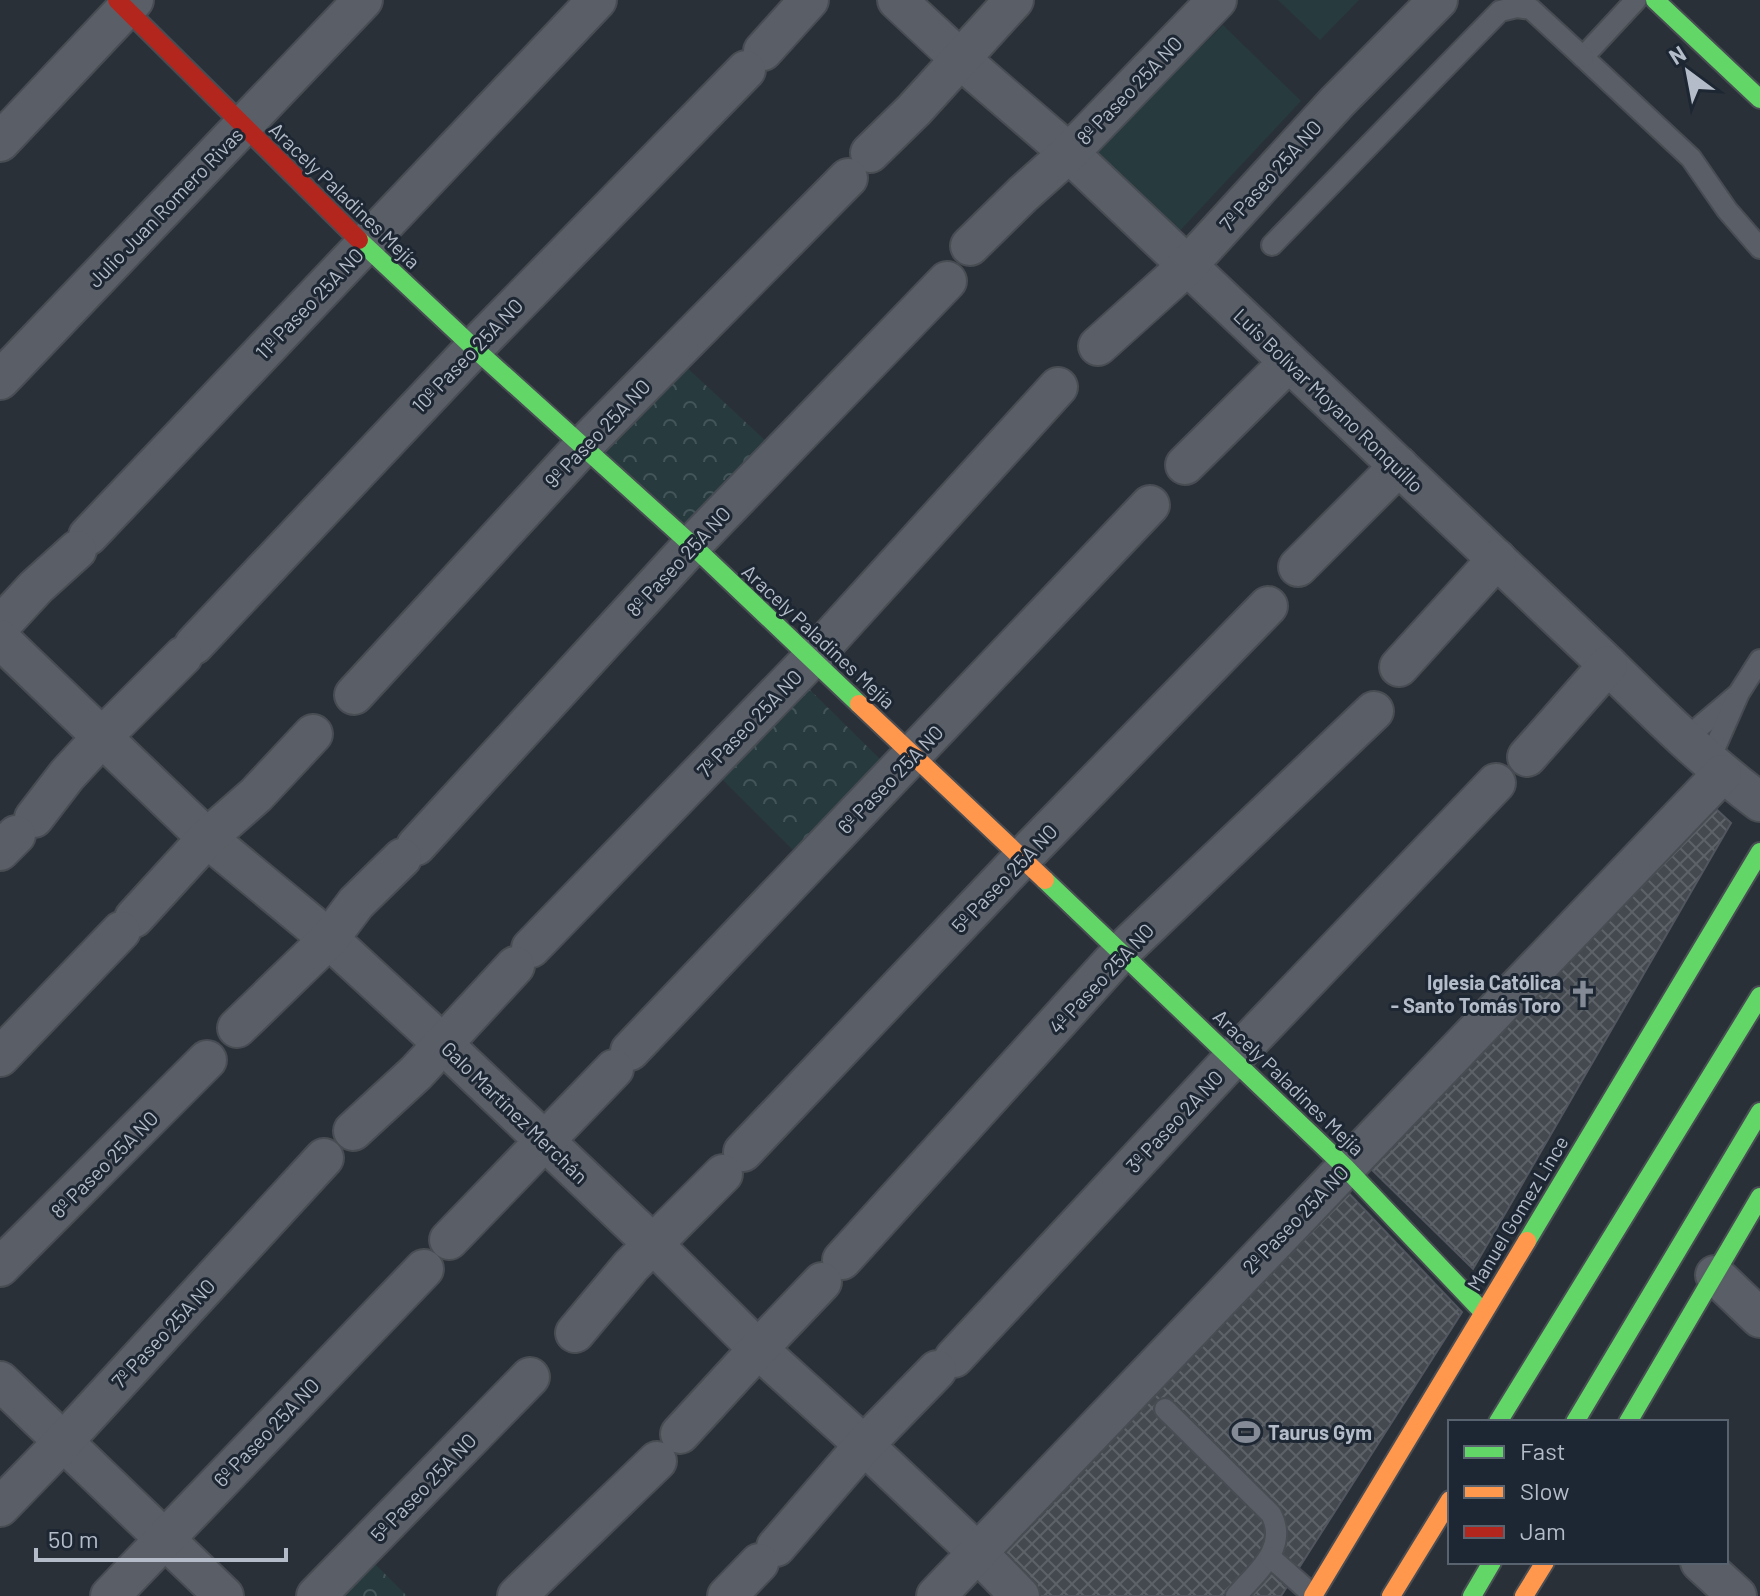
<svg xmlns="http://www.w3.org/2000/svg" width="1760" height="1596" viewBox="0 0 1760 1596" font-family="Barlow,sans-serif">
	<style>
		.grass { fill: #273a3e }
		.park { fill: url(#park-crowns) }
		.building { fill: url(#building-cross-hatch); stroke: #52575f; stroke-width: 2 }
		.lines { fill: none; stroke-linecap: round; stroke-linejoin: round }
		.lane-casing { stroke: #484c53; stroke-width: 24 }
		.street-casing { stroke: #484c53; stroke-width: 42 }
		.fast-casing { stroke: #484c53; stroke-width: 22 }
		.slow-casing { stroke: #484c53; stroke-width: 22 }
		.jam-casing { stroke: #484c53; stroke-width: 22 }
		.lane { stroke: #5a5e66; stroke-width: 20 }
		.street { stroke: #5a5e66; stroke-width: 38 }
		.fast { stroke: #63d668; stroke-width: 18 }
		.slow { stroke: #ff974d; stroke-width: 18 }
		.jam { stroke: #b3261e; stroke-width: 18 }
		.labels { text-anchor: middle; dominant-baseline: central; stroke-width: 6; stroke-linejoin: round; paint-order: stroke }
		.street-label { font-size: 20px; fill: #b4bcc9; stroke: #1d2633 }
		.poi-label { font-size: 20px; font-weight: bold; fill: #b4bcc9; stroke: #1d2633; text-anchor: end }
	</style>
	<defs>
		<pattern id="park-crowns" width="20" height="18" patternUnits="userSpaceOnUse" patternTransform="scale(2)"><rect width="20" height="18" fill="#273a3e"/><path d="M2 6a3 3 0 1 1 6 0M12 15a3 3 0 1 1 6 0" fill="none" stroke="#445559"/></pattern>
		<pattern id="building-cross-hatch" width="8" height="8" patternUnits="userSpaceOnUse" patternTransform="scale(2)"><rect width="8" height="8" fill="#444950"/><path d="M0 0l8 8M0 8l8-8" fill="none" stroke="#5d6168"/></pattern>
	</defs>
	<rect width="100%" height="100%" fill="#2a3038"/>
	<g class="grass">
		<path d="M1278 0H1359L1320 40Z"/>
		<path d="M1223 25 1301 101 1176 235 1090 156Z"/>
	</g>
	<g class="park">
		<path d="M684 365 769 444 683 528 602 451Z"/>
		<path d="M807 687 884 763 794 851 721 778Z"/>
		<path d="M371 1560 407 1596H335Z"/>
	</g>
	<g class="building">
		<path d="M1715 808 1731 823 1473 1269 1367 1165Z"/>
		<path d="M1340 1184 1462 1312 1281 1596H1039L993 1551Z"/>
	</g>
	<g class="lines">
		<defs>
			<g id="lane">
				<path d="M1636 0 1583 57 1691 158 1727 210 1760 248"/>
				<path d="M1272 245 1500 11 1517 7 1531 9 1583 57"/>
				<path d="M1684 740 1736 696"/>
				<path d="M1709 761 1739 693 1760 660"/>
				<path d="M1165 1409 1271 1514C1289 1548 1256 1573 1236 1596"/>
				<path d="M1270 1557 1313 1595"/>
			</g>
			<g id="street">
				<path d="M897 0 959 58 1069 153 1608 665C1657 713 1705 761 1760 802"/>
				<path d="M763 51 809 0"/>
				<path d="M0 142 134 0"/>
				<path d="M870 153 914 110 1014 0"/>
				<path d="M970 246 1023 194 1069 153 1217 0"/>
				<path d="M1098 346 1187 266 1337 102 1438 0"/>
				<path d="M0 380 363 0"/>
				<path d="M1185 465 1289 362"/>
				<path d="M88 536 597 0"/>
				<path d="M1298 567 1399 466"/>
				<path d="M0 626 36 587 77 550"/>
				<path d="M0 639 207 838 329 939 443 1044 653 1244 758 1349 864 1445 977 1552 1020 1596"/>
				<path d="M194 645 474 348 746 70"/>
				<path d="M1399 667 1497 559"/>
				<path d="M354 695 583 446 848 178"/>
				<path d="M1527 757 1608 665"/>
				<path d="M34 818 67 775 103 736 183 656"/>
				<path d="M416 846 692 545 947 281"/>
				<path d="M0 851 16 835"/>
				<path d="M134 918 207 838 256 795 313 734"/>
				<path d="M531 948 811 659 1058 387"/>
				<path d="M237 1028 329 939 356 903 402 858"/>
				<path d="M630 1051 1150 505"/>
				<path d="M0 1057 121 931"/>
				<path d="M353 1131 416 1073 515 966"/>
				<path d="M743 1152 1022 858 1268 606"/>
				<path d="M449 1240 614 1069"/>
				<path d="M842 1260 1121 952 1374 711"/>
				<path d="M0 1267 207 1060"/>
				<path d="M1715 1275 1760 1318"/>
				<path d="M575 1333 631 1266 723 1174"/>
				<path d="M954 1358 1233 1058 1496 783"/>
				<path d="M0 1381 224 1596"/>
				<path d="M680 1434 758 1349 822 1282"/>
				<path d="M0 1507 63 1442 324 1158"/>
				<path d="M776 1547 864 1445 937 1370"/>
				<path d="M1700 1562 1737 1596"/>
				<path d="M110 1596 424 1269"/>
				<path d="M316 1596 530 1377"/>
				<path d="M517 1596 657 1461"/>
				<path d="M727 1596 759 1563"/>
				<path d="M936 1596 1722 774"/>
			</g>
			<g id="fast">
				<path d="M1655 0 1760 99"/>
				<path d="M359 240 474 348 692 545 859 704"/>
				<path d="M1045 880 1345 1167 1483 1312"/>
				<path d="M1527 1241 1760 852"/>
				<path d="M1498 1422 1760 996"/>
				<path d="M1575 1422 1760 1112"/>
				<path d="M1628 1422 1760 1197"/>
				<path d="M1472 1596 1492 1562"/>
			</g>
			<g id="slow">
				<path d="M859 704 1045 880"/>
				<path d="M1313 1596 1527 1241"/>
				<path d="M1391 1596 1450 1500"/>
				<path d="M1524 1596 1545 1562"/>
			</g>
			<path id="jam" d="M117 0 359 240"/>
		</defs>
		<use href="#lane" class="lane-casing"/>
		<use href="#street" class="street-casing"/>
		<use href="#fast" class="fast-casing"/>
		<use href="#slow" class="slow-casing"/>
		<use href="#jam" class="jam-casing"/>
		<use href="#lane" class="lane"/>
		<use href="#street" class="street"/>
		<use href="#fast" class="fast"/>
		<use href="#slow" class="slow"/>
		<use href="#jam" class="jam"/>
	</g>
	<defs>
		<symbol id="church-bare" viewBox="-9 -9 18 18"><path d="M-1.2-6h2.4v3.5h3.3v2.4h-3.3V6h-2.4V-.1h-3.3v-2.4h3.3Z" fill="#848b96" stroke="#1d2633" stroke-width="2.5" paint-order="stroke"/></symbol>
		<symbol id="stadium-bare" viewBox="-9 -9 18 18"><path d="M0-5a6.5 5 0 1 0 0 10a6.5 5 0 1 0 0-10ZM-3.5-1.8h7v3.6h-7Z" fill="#848b96" stroke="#1d2633" stroke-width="2.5" paint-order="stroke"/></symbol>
	</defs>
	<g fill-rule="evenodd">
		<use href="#church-bare" x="1563" y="974" width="40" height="40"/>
		<use href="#stadium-bare" x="1226" y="1412" width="40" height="40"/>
	</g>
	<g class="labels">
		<g class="street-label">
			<text transform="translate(1129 90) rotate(-46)">8º Paseo 25A NO</text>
			<text transform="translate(1270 175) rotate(-48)">7º Paseo 25A NO</text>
			<text transform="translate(345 195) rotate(44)">Aracely Paladines Mejía</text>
			<text transform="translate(165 207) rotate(-46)">Julio Juan Romero Rivas</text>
			<text transform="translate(309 303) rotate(-46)">11º Paseo 25A NO</text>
			<text transform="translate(467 355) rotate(-46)">10º Paseo 25A NO</text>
			<text transform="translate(1329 400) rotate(44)">Luis Bolívar Moyano Ronquillo</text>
			<text transform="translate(597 433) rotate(-46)">9º Paseo 25A NO</text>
			<text transform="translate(678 561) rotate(-47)">8º Paseo 25A NO</text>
			<text transform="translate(819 636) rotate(43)">Aracely Paladines Mejía</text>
			<text transform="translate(749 723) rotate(-46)">7º Paseo 25A NO</text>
			<text transform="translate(890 779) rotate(-46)">6º Paseo 25A NO</text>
			<text transform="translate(1004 878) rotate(-46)">5º Paseo 25A NO</text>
			<text transform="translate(1101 978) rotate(-47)">4º Paseo 25A NO</text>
			<text transform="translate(1289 1082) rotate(44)">Aracely Paladines Mejía</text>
			<text transform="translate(515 1112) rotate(44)">Galo Martínez Merchán</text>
			<text transform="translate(1174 1121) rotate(-47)">3º Paseo 2A NO</text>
			<text transform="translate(104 1164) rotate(-45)">8º Paseo 25A NO</text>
			<text transform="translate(1517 1213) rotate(-59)">Manuel Gomez Lince</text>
			<text transform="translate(1295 1219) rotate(-46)">2º Paseo 25A NO</text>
			<text transform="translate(163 1333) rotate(-47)">7º Paseo 25A NO</text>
			<text transform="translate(266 1432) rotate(-46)">6º Paseo 25A NO</text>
			<text transform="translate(423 1487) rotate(-46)">5º Paseo 25A NO</text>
		</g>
		<g class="poi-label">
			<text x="1561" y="982">Iglesia Católica<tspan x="1561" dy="23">- Santo Tomás Toro</tspan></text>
			<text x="1268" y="1432" text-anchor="start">Taurus Gym</text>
		</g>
	</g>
	<rect x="1448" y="1420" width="280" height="144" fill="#1d2633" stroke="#59626f" stroke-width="2"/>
	<rect x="1464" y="1446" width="40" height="12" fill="#63d668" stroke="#59626f" stroke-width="2"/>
	<text x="1520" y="1460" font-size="24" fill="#b4bcc9">Fast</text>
	<rect x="1464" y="1486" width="40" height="12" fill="#ff974d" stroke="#59626f" stroke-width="2"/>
	<text x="1520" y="1500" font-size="24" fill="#b4bcc9">Slow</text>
	<rect x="1464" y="1526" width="40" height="12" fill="#b3261e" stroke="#59626f" stroke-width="2"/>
	<text x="1520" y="1540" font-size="24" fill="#b4bcc9">Jam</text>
	<g transform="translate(1688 72) rotate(328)" stroke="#1d2633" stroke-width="6" paint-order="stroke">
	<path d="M0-6L14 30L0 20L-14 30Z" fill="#b4bcc9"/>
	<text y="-12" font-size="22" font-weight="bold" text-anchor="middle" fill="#b4bcc9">N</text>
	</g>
	<path d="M36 1548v12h250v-12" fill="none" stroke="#b4bcc9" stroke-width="4"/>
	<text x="48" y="1548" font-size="24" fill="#b4bcc9" stroke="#1d2633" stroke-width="6" paint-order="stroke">50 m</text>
</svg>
